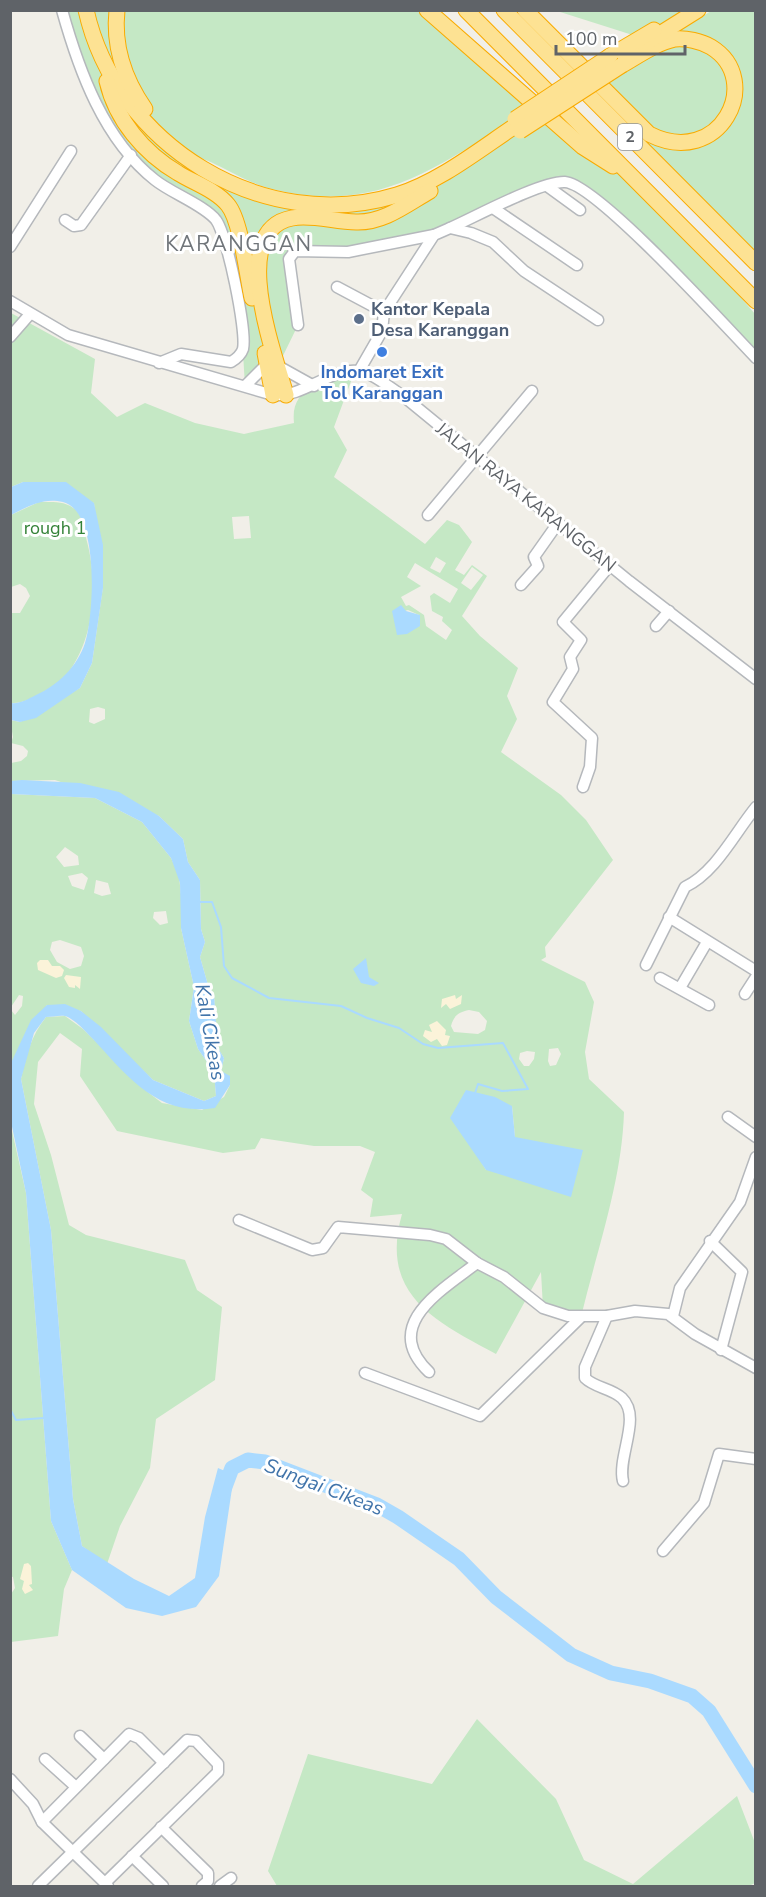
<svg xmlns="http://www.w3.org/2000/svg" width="766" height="1897" viewBox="0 0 766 1897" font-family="'Nunito Sans',sans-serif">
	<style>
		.green { fill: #c5e8c5; fill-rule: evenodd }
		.sand { fill: #fbf3d9 }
		.water { fill: #aadaff }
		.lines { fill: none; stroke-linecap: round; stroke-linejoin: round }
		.stream { stroke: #aadaff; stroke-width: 2 }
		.river { stroke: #aadaff; stroke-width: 15 }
		.minor-casing { stroke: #b5b8bc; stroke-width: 13 }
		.highway-casing { stroke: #f9ab00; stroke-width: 17 }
		.minor { stroke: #fff; stroke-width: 10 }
		.highway { stroke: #fde293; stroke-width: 15 }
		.highway-bridge-casing { stroke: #f9ab00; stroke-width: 17; stroke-linecap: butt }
		.highway-bridge { stroke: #fde293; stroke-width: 15 }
		.service-dot { fill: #5c6f8a; stroke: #fff; stroke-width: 2 }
		.shop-dot { fill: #3f7fe0; stroke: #fff; stroke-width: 2 }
		.labels { text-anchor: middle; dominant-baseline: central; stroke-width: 6; stroke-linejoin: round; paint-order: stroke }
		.shield { fill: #fff; stroke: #8f9295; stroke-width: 1.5 }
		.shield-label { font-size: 16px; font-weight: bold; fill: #5f6368 }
		.service-label { font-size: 18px; font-weight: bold; fill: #4e5e75; stroke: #fff; text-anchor: start }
		.shop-label { font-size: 18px; font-weight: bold; fill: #366cbe; stroke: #fff }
		.street-label { font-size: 18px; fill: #5f6368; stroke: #fff }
		.park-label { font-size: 18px; fill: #348238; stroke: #fff }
		.water-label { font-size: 20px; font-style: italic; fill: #4174aa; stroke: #fff }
		.quarter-label { font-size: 21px; letter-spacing: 1.5px; fill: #70757a; stroke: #fff }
	</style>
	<rect width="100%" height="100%" fill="#f1efe8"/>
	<g class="green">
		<path d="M62 11H427L537 106C444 159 384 219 268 188 236 179 209 155 176 152L277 199 411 202 444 183 546 114 638 183 680 226 755 314V358L651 249 569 182 405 242 291 254 298 325 278 366 246 269 267 364 245 386 241 320 215 218 157 182 119 140 87 86Z"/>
		<path d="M557 11H684L642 38Z"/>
		<path d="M711 11H755V263L635 143 643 129 596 82Z"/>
		<path d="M11 313 95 359 91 393 117 417 145 403 195 423 244 434 294 423C290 386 323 383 353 376L334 427 347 450 334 477 425 544 447 520 459 525 472 542 455 570 464 575 472 565 487 576 462 616 480 636 518 668 507 696 517 719 501 752 561 795 586 820 613 860 545 947 546 957 541 960 585 982 594 1002 585 1052 589 1079 624 1112C622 1181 597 1250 581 1317L543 1308 541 1272 496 1354C435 1321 379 1295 402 1214L370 1217 373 1199 361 1190 375 1152 360 1146H314L261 1138 255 1149 223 1153 117 1131 80 1076 82 1049 60 1033 38 1062 34 1104 51 1155 69 1225 86 1235 185 1260 197 1290 222 1307 215 1380 156 1419 150 1468 120 1526 107 1564 82 1546 73 1499 51 1230 21 1079C26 1055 31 1036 46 1017L65 1016 83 1029 149 1093 162 1103 202 1110 224 1097 230 1085 221 1072 224 1058 218 1048 214 995 208 985 200 957 205 942 201 929 200 880 188 862 183 839 159 816 55 780 11 781V763L21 761 27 756 28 751 23 746 11 743 13 737 10 720 20 722 80 688 92 663 103 587 94 503 23 482 11 487ZM249 516 251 538 234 539 232 517ZM436 557 446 563 440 573 430 568ZM415 563 458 589 450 603 434 593 430 596 432 611 443 617 442 621 452 630 446 640 426 626 424 615 409 605 406 606 401 597 421 586 407 577ZM472 567 483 575 471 590 461 583ZM408 610 419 615 408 632 403 633 394 614ZM98 707 105 709V719L94 724 89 722 90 709ZM469 1010 479 1012 487 1021 485 1030 478 1034 454 1032 451 1026C454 1015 459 1012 469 1010ZM558 1048 561 1054 556 1065 550 1066 548 1061 549 1049ZM527 1051 535 1052 534 1059 529 1066H524L519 1059 520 1053ZM512 1106 515 1137 486 1170 471 1145Z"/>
		<path d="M39 502C53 502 67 500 78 512 82 517 84 530 86 538 99 583 95 642 64 678 59 684 51 687 45 691 35 697 22 704 11 703V613H20L30 596 26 588 20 584 11 587V515Z"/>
		<path d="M11 794 95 798 142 822 171 858 179 876 182 904 181 928 194 987 189 1021 198 1049 214 1072 216 1096 204 1101 153 1080 81 1011 47 1005 11 1064V1010L15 1015 22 1006 23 996 19 995 11 1007ZM65 847 78 856 79 865 64 867 56 857ZM82 873 88 878 84 890 72 886 68 876ZM96 880 108 883 111 894 102 896 94 893ZM166 911 168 923 160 925 153 918 154 912ZM60 940 81 947 84 956 81 966 70 969 57 962 50 950 52 942Z"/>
		<path d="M10 1122 26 1193 51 1521 72 1570 64 1589 58 1636 11 1642V1594L15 1588 13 1577 10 1576Z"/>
		<path d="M477 1719 556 1799 584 1860 633 1884 737 1796 755 1843V1883L749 1886H277L268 1871 308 1754 432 1784Z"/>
	</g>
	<g class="sand">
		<path d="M40 960H48L52 966H60L64 970 62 976 56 978 38 970 37 963Z"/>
		<path d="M66 975 81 977 80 989 75 985V988L69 987 64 978Z"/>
		<path d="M455 995 456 999 462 995 461 1004 450 1009 446 1004 441 1008 442 999Z"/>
		<path d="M437 1021 446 1030 445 1035 450 1036 447 1045 442 1046 437 1039 431 1042 423 1036 425 1030 432 1032 429 1025Z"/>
		<path d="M28 1563 31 1566 32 1584 29 1585 33 1590 25 1594 22 1589 24 1581 20 1579 24 1564Z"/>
	</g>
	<g class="water">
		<path d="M23 482H66L94 503 103 545V588L92 663 80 688 36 718 20 722 11 720V703C20 704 28 699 36 695 58 685 77 667 85 643 94 615 100 511 63 502 43 497 27 507 11 515V487Z"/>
		<path d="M401 605 406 611 420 615V626L407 634 397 635 392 611Z"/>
		<path d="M22 780 80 783 119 792 159 816 183 839 188 862 200 880 201 929 205 942 200 957 208 985 214 995 218 1048 224 1058 221 1071 230 1076V1085L215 1108C158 1117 128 1077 93 1039 86 1032 75 1019 65 1016 60 1015 51 1017 46 1017L34 1033 21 1079 51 1230 73 1499 82 1546 134 1579 169 1596 195 1578 205 1517 218 1468 234 1475 219 1576 196 1607 162 1616 126 1608 72 1570 51 1521 26 1193 11 1122V1063L31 1020 47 1005 65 1004 81 1011 101 1027 153 1080 204 1101 216 1096 214 1072 198 1049 189 1021 194 987 181 928 180 883 171 858 142 822 95 798 11 794V781Z"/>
		<path d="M366 958 369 977 379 983 374 986 361 983 353 969Z"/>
		<path d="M466 1090 495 1097 512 1106 515 1137 583 1150 571 1197 486 1170 450 1118Z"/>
	</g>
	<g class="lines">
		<g class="stream">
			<path d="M198 902H212L221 927 224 966 232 978 269 998 341 1006 367 1018 399 1028 423 1044 438 1048 503 1043 528 1089 502 1091 478 1084 475 1093"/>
			<path d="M10 1409 16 1420 44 1418"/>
		</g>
		<path class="river" d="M223 1492 232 1468 248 1460 265 1462 377 1505 398 1517 459 1559 496 1597 571 1655 611 1673 650 1681 692 1696 709 1711 756 1786"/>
		<defs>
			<g id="minor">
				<path d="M62 10C79 71 104 140 155 180 171 193 204 205 216 220 227 235 247 331 243 349 241 355 236 359 231 362L181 354 159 363"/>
				<path d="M547 186 580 210"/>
				<path d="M493 208 577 265"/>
				<path d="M65 220 74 226 81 225 131 155"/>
				<path d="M450 228C475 217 541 181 565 182 597 184 727 328 756 358"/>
				<path d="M10 247 71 151"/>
				<path d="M337 287 384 312"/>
				<path d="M10 301 68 335 273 395C305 398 334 364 363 372 377 376 390 388 403 396L629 581 756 679"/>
				<path d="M298 325 289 259 295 251 348 252 434 235"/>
				<path d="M10 337 30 314"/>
				<path d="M278 366 314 386"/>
				<path d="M359 371 382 331 384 312 434 235 450 228 471 233 493 242 524 271 598 320"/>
				<path d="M245 386 267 364"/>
				<path d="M428 515 532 391"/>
				<path d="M521 585 538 566 534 557 558 523"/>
				<path d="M656 626 669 611"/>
				<path d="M583 787 590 767 592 738 553 702 573 669 570 657 581 640 563 622 610 565"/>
				<path d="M669 917 756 971"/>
				<path d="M646 965 685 887C716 872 734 834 756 807"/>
				<path d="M660 978 709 1005"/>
				<path d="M680 988 707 942"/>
				<path d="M745 994 756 977"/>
				<path d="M728 1117 756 1137"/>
				<path d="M239 1220 312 1250 323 1248 338 1227 430 1235 446 1239 477 1263 504 1277 543 1308 568 1316H607L635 1311 668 1314 695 1334 756 1368"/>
				<path d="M710 1241 742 1272 721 1350"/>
				<path d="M607 1316 585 1367V1378C595 1388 611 1388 622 1398 642 1417 617 1457 623 1481"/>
				<path d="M673 1316 680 1288 740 1202 756 1157"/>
				<path d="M429 1372C380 1325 442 1290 477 1263"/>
				<path d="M365 1373 480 1416 581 1317"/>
				<path d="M663 1551 704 1503 719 1454 756 1459"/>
				<path d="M80 1736 104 1759"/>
				<path d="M45 1759 76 1787"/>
				<path d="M10 1779 33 1804 42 1822"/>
				<path d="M161 1827 208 1873V1881L202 1886"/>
				<path d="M132 1856 163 1886"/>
				<path d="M38 1886 187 1740 196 1741 218 1764V1772L105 1883"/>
				<path d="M108 1886 42 1822 129 1734 139 1738 164 1763"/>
				<path d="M220 1886 231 1878"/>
			</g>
			<g id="highway">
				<path d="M86 10C116 145 263 236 397 195 441 181 480 149 518 124"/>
				<path d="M117 10C113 47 124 79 145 109"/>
				<path d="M427 10 583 147 613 166"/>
				<path d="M466 10 756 301"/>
				<path d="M504 10 756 263"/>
				<path d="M525 10 649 134C720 170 765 80 711 47 701 41 686 38 675 39 656 43 638 56 622 65"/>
				<path d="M647 42 698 10"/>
				<path d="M610 56 654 30"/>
				<path d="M107 81C116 120 144 153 178 173 194 183 216 190 228 205 241 221 247 275 252 298"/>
				<path d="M265 353 273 395"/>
				<path d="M286 395C275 355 227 230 292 218 312 214 335 222 356 222 384 223 407 204 430 191"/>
			</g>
		</defs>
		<use href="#minor" class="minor-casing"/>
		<use href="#highway" class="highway-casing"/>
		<use href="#minor" class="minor"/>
		<use href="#highway" class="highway"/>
		<defs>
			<g id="highway-bridge">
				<path d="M515 119 610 56"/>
				<path d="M520 131 622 65"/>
			</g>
		</defs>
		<use href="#highway-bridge" class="highway-bridge-casing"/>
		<use href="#highway-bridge" class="highway-bridge"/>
	</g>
	<circle class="service-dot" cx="359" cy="319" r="6"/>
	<circle class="shop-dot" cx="382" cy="352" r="6"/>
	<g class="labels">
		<rect class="shield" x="618" y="124" width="24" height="26" rx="4.5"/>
		<g class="shield-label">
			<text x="630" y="137">2</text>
		</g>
		<g class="service-label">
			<text x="371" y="309">Kantor Kepala<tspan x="371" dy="21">Desa Karanggan</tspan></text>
		</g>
		<g class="shop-label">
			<text x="382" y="372">Indomaret Exit<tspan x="382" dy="21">Tol Karanggan</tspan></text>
		</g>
		<g class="street-label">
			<text transform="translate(526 497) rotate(39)">JALAN RAYA KARANGGAN</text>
		</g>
		<g class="park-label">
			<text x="55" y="528">rough 1</text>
		</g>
		<g class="water-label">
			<text transform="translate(210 1032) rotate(80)">Kali Cikeas</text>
			<text transform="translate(324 1487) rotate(21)">Sungai Cikeas</text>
		</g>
		<g class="quarter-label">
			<text x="239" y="244">KARANGGAN</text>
		</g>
	</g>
	<rect width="766" height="1897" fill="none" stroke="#5f6368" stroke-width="24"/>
	<path d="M556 45v9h129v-9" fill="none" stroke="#5f6368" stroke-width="3"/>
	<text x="565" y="45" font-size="18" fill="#5f6368" stroke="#ffffff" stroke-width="4.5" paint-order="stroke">100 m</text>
</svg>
